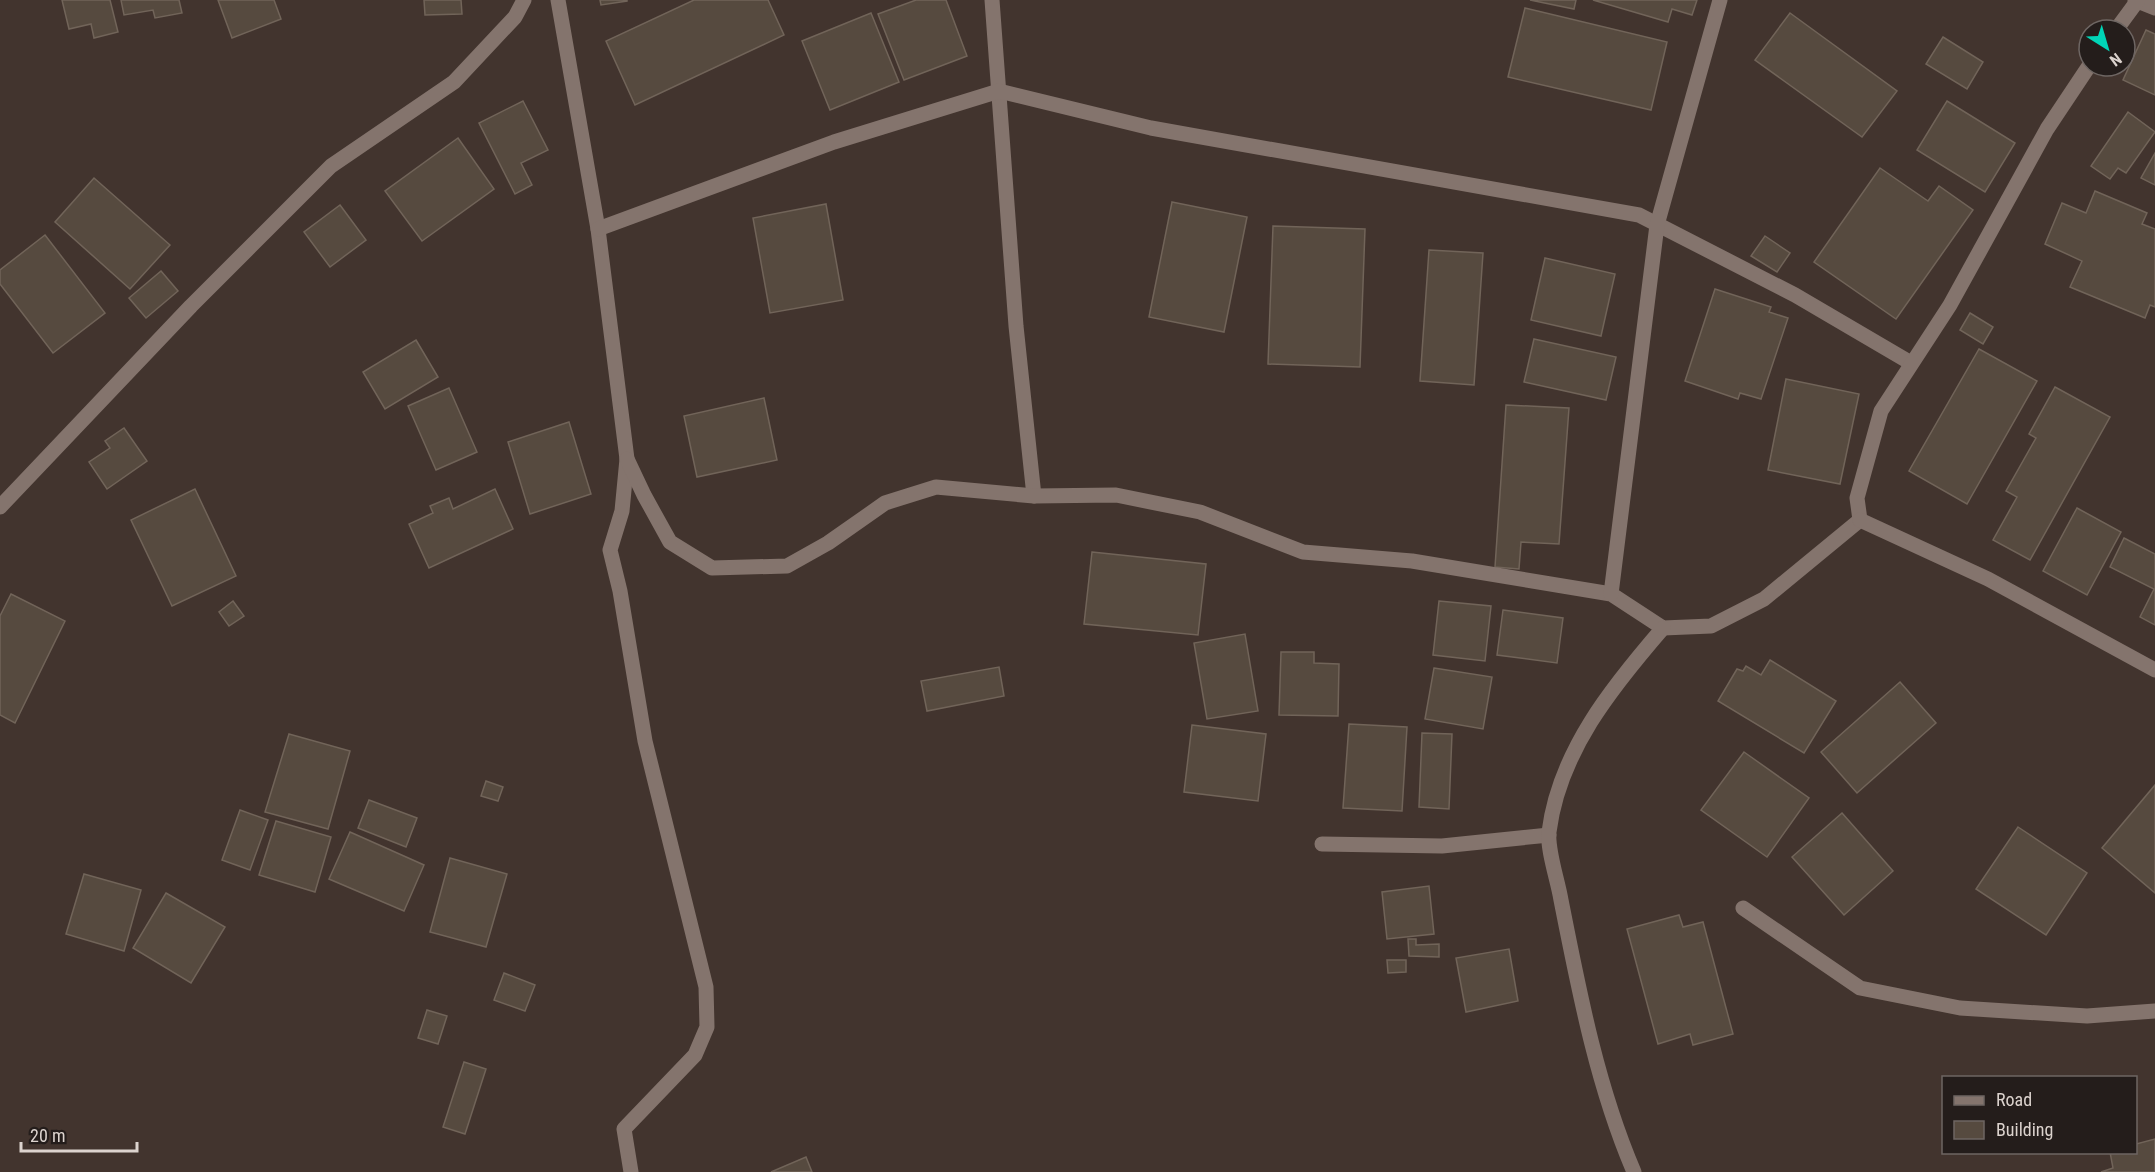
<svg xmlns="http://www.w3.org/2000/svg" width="2155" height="1172" viewBox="0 0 2155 1172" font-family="'Roboto Condensed',sans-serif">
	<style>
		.building { fill: #564a3f; stroke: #716459; stroke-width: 1.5 }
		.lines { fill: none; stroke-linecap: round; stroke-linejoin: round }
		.minor { stroke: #84746d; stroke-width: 15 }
	</style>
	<rect width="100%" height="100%" fill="#42342e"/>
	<g class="building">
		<path d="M62 0H110L118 32 94 38 91 24 69 29Z"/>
		<path d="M121 0H179L182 13 155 18 153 10 124 15Z"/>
		<path d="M218 0H274L281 19 232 38Z"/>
		<path d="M424 0H461L462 14 425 15Z"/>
		<path d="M600 0H627V1L601 5Z"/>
		<path d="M694 0H768L784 35 635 105 606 41Z"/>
		<path d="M916 0H946L967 56 904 80 878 14Z"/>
		<path d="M1530 0H1576L1574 9Z"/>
		<path d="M1593 0H1697L1692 15 1672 9 1668 22Z"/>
		<path d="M1525 8 1667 42 1651 110 1508 77Z"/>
		<path d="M871 13 899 82 830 110 802 41Z"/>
		<path d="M1790 13 1897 91 1862 137 1755 60Z"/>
		<path d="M2146 30 2155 34V95L2123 80Z"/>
		<path d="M1943 37 1983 62 1967 89 1926 64Z"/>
		<path d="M523 101 548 150 521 163 532 185 515 194 479 123Z"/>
		<path d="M1947 101 2015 143 1985 192 1917 150Z"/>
		<path d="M2128 112 2155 132 2126 173 2118 168 2110 179 2091 166Z"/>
		<path d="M458 138 494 189 422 241 385 191Z"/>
		<path d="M2155 153V185L2141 178Z"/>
		<path d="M1880 168 1928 201 1939 186 1973 210 1896 319 1814 262Z"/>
		<path d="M94 178 170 245 130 289 55 222Z"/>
		<path d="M2095 191 2147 213 2142 224 2155 229V307L2150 305 2145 318 2070 287 2082 261 2045 244 2062 203 2086 213Z"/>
		<path d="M1172 202 1247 217 1224 332 1149 317Z"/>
		<path d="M826 204 843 300 770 313 753 218Z"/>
		<path d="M340 205 366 240 330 267 304 232Z"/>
		<path d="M1273 226 1365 229 1360 367 1268 364Z"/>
		<path d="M45 235 105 313 53 353 0 284V270Z"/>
		<path d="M1765 236 1790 253 1777 272 1751 256Z"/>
		<path d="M1429 250 1483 253 1474 385 1420 381Z"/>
		<path d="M1545 258 1615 274 1601 336 1531 320Z"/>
		<path d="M161 271 178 291 146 318 129 298Z"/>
		<path d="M1715 289 1771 307 1769 312 1788 318 1761 399 1740 393 1738 399 1685 381Z"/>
		<path d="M1970 313 1993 327 1983 344 1960 330Z"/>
		<path d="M1534 339 1616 357 1606 400 1524 382Z"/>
		<path d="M416 340 438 377 385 409 363 372Z"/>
		<path d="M1979 349 2037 381 1967 504 1909 471Z"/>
		<path d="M1786 379 1859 394 1840 484 1768 470Z"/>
		<path d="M2055 387 2110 417 2030 560 1993 540 2017 497 2006 491 2036 438 2029 434Z"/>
		<path d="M449 388 477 452 436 470 408 406Z"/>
		<path d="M764 398 777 460 697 477 684 416Z"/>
		<path d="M1506 405 1569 408 1559 544 1521 542 1519 569 1495 567Z"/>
		<path d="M569 422 591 494 530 514 508 442Z"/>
		<path d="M124 428 147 461 107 489 89 462 110 448 105 441Z"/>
		<path d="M195 489 236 576 172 606 131 520Z"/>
		<path d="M495 489 513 529 429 568 409 524 433 513 430 506 449 498 453 509Z"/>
		<path d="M2077 508 2121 532 2087 595 2043 571Z"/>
		<path d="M2124 538 2155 554V625L2140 617 2154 589 2110 567Z"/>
		<path d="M1092 552 1206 564 1198 635 1084 624Z"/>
		<path d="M11 594 65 621 15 723 0 715V616Z"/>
		<path d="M233 601 244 616 229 626 219 612Z"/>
		<path d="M1439 601 1491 606 1485 661 1433 655Z"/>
		<path d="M1503 610 1563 618 1557 663 1497 655Z"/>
		<path d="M1245 634 1258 711 1207 719 1194 643Z"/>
		<path d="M1281 652H1314V663L1339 664 1338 716 1279 715Z"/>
		<path d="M1770 660 1836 701 1804 753 1718 701 1737 669 1743 671 1746 666 1761 675Z"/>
		<path d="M999 667 1004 696 927 711 921 681Z"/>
		<path d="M1434 668 1492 677 1483 729 1425 719Z"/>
		<path d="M1900 682 1936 723 1857 793 1821 752Z"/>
		<path d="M1349 724 1407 727 1402 811 1343 808Z"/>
		<path d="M1192 725 1266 734 1258 801 1184 792Z"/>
		<path d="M1422 733 1452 734 1449 809 1419 807Z"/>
		<path d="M289 734 350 751 328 829 265 812Z"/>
		<path d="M1744 752 1809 798 1767 857 1701 810Z"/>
		<path d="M486 781 503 787 498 801 481 796Z"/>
		<path d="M2155 785V893L2102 848Z"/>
		<path d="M369 800 417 818 406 847 358 828Z"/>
		<path d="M240 810 268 820 250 870 222 860Z"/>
		<path d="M1842 813 1893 871 1844 915 1792 857Z"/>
		<path d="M276 821 331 837 315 892 259 875Z"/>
		<path d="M2018 827 2087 873 2046 935 1976 889Z"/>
		<path d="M350 832 424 865 404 911 329 879Z"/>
		<path d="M450 858 507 874 486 947 430 932Z"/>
		<path d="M84 874 141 890 124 951 66 934Z"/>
		<path d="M1429 886 1434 934 1387 939 1382 892Z"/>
		<path d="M166 893 225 927 191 983 133 948Z"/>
		<path d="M1679 915 1683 927 1703 922 1733 1034 1693 1045 1690 1034 1658 1044 1627 929Z"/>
		<path d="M1408 939H1416V945L1439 944V957L1409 956Z"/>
		<path d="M1509 949 1518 1001 1466 1012 1456 958Z"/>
		<path d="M1387 960H1406V972L1388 973Z"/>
		<path d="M504 973 535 985 525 1011 494 1000Z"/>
		<path d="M427 1010 447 1016 438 1044 418 1038Z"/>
		<path d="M464 1062 486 1069 465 1134 443 1127Z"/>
		<path d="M2155 1139V1172H2101L2113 1168 2110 1152H2136V1144Z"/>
		<path d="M806 1157 812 1172H771Z"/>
	</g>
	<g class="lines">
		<g class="minor">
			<path d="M558 0 598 229 627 459 622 511 610 550 620 591 645 741 706 987 707 1027 695 1055 624 1129 631 1172"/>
			<path d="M992 0 1016 326 1034 496"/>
			<path d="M2135 0 2155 8"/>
			<path d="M2116 30 2138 0"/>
			<path d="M598 229 834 142 999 91 1151 128 1639 215 1795 295 1911 363"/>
			<path d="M627 459 644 495 670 542 712 568 787 566 828 543 885 503 936 487 1034 496 1116 495 1200 512 1303 552 1412 561 1611 594 1663 628 1711 626 1764 599 1860 520"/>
			<path d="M0 507 191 306 331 166 454 82 515 17 524 0"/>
			<path d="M1860 520 1857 498 1881 411 1950 305 2047 129 2089 66"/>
			<path d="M1860 520 1988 579 2155 670"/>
			<path d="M1611 594 1657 225 1720 0"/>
			<path d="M1322 844 1442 846 1549 835"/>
			<path d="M1743 908 1860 988 1960 1008 2087 1016 2155 1011"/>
			<path d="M1634 1172C1597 1086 1579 991 1561 900 1558 881 1547 850 1549 832 1559 752 1612 687 1663 628"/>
		</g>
	</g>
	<rect x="1942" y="1076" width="195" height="78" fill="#241d1b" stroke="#6e6663" stroke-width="1.5"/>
	<rect x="1954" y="1096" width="30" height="9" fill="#84746d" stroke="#6e6663" stroke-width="1.5"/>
	<text x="1996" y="1106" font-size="18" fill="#dcd3ce">Road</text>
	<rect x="1954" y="1121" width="30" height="18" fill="#564a3f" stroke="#6e6663" stroke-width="1.5"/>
	<text x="1996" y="1136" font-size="18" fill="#dcd3ce">Building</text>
	<g transform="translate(2107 48) rotate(143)"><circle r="28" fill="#241d1b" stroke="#6e6663" stroke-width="1.5"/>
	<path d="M0-4.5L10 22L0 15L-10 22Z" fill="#01d5b7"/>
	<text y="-9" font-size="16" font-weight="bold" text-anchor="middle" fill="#dcd3ce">N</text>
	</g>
	<path d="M21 1142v9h116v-9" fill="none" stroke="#dcd3ce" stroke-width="3"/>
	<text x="30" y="1142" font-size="18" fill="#dcd3ce" stroke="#241d1b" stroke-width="4.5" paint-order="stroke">20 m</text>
</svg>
